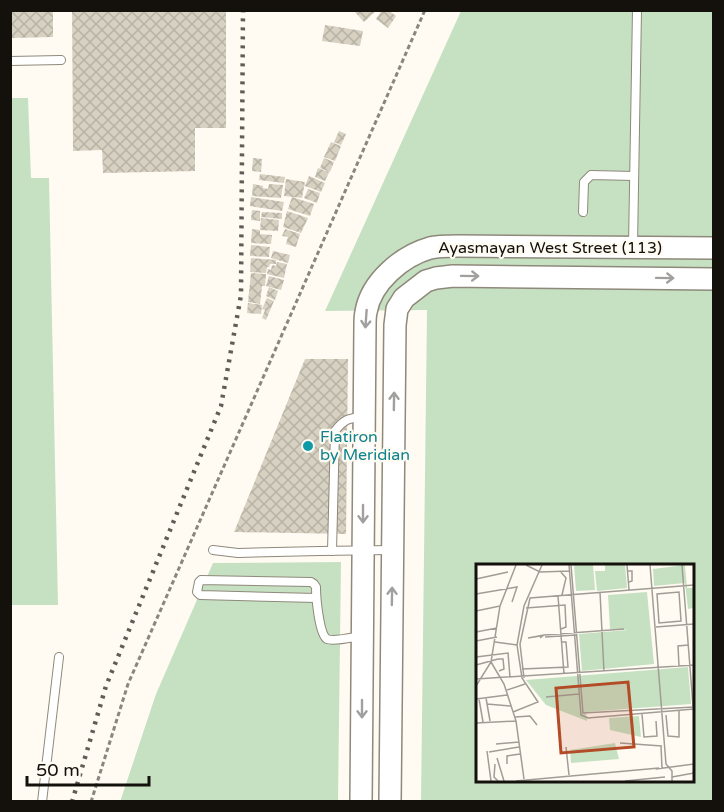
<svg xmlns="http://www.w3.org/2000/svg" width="724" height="812" viewBox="0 0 724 812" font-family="'Varela Round',sans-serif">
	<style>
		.green { fill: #c6e1c2; fill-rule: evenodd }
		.building { fill: url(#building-cross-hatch) }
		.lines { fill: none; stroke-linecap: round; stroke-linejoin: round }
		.lane-casing { stroke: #8f897b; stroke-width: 10 }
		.secondary-casing { stroke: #8f897b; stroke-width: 24 }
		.path { stroke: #89867f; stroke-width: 3; stroke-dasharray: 4.5 3; stroke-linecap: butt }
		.lane { stroke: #fff; stroke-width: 8 }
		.secondary { stroke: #fff; stroke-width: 21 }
		.rail { stroke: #605d57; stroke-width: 4.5; stroke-dasharray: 3 6; stroke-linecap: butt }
		.oneway { stroke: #a1a09e }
		.culture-dot { fill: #0f9aa8; stroke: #fffbf2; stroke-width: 2 }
		.labels { text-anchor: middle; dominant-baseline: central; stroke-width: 4.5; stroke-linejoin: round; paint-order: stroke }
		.street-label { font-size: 16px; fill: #14110c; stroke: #fffbf2 }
		.culture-label { font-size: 16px; fill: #0d838f; stroke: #fffbf2; text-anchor: start }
		.inset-road { fill: none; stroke: #a19d96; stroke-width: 1.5 }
		.view { fill: #b34b27; fill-opacity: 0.15; stroke: #b34b27; stroke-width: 3 }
		.inset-edge { fill: none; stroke: #14110c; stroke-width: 3 }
	</style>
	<defs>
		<pattern id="building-cross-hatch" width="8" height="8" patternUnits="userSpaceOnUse" patternTransform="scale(1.5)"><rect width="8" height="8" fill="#d7d1c2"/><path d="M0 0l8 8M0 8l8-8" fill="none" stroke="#b8b2a6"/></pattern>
	</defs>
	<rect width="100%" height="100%" fill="#fffbf2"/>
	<g class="green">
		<path d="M461 11H713V801H421L427 310 325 311ZM478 566H692V780H478Z"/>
		<path d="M11 98H28L31 178H49L58 605H11Z"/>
		<path d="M341 562 338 801 120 802 156 694 213 563Z"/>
	</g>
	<g class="building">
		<path d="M10 10H53V37L10 38Z"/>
		<path d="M72 10H226V128H195V171L103 173 102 150 73 151Z"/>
		<path d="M353 10H377L364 22Z"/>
		<path d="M382 10H388L396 16 388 28 376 19Z"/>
		<path d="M325 25 363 31 360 46 322 41Z"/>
		<path d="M339 131 346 134 341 145 334 142Z"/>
		<path d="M331 142 341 146 335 161 324 157Z"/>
		<path d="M253 158 262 159 261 172 252 171Z"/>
		<path d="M324 158 334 162 330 172 320 168Z"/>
		<path d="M318 168 329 172 325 181 315 177Z"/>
		<path d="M260 174 285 177 284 183 259 180Z"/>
		<path d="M309 176 325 183 321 192 305 186Z"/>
		<path d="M286 179 305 182 302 198 284 196Z"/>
		<path d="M253 184 263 186V188L268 189 269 184 283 185 281 198 252 196Z"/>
		<path d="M308 189 320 193 317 203 304 198Z"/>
		<path d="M251 197 284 202 282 211 250 206Z"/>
		<path d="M292 197 314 204 310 216 288 209Z"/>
		<path d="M252 210 260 211V221L251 220Z"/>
		<path d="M287 211 308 218 301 233 283 227Z"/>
		<path d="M262 212 282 213V219L261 217Z"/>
		<path d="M261 218 279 220 278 231 260 230V234L272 235 271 244 251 243 252 229 260 230Z"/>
		<path d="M285 229 300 234 296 247 286 244 288 237 282 236Z"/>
		<path d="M251 245 270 247 269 257 250 256Z"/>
		<path d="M273 251 290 255 288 263 271 258Z"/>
		<path d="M251 258 276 260V264H270L269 267H267L266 273 250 272Z"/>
		<path d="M277 262 287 264 284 278 267 274 268 269 271 270 272 265 276 266 275 270Z"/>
		<path d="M251 273 266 274 265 286H262L260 304 248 302Z"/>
		<path d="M269 276 284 280 281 290 266 286Z"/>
		<path d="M269 287 278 291 275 300 266 296Z"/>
		<path d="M267 298 274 301 266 320 262 318 265 310 262 309Z"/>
		<path d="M248 303 262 305 261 314 247 313Z"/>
		<path d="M305 359H348L346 534 234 532Z"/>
	</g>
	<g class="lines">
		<defs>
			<g id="lane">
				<path d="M10 61 61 60"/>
				<path d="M583 212 584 182 591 175 634 176"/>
				<path d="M633 246 637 10"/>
				<path d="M213 550 238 553 320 551 391 550"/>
				<path d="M332 551 335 431C344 419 349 418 363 417"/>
				<path d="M316 598 200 595 197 592 199 582 201 580 311 582 314 584 316 587C316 597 319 634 327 639 334 642 353 637 361 636"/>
				<path d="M42 802 59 657"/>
			</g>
			<g id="secondary">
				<path d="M361 802 365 326C365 321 365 316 366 312 371 282 402 256 430 248 438 246 449 246 458 246L714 248"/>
				<path d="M390 802 395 325 397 309 404 298 426 281 436 278 453 276 714 279"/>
			</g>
		</defs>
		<use href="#lane" class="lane-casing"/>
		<use href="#secondary" class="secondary-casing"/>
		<path class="path" d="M91 802 128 684 425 10"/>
		<use href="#lane" class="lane"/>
		<use href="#secondary" class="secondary"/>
		<path class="rail" d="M72 802 106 686 221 406 241 295 243 10"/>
	</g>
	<defs><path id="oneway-shaft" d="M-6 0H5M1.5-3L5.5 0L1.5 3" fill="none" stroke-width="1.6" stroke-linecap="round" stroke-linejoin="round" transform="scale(1.5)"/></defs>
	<g class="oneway">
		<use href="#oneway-shaft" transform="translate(470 276) rotate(1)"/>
		<use href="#oneway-shaft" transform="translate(665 278) rotate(1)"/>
		<use href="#oneway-shaft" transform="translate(366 319) rotate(94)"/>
		<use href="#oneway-shaft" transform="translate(394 401) rotate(-89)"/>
		<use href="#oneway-shaft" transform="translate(363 514) rotate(90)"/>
		<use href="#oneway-shaft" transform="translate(392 596) rotate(-89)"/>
		<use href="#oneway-shaft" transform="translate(362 709) rotate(90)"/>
	</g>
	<circle class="culture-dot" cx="308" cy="446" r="6"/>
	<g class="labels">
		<g class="street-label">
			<text x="550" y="248">Ayasmayan West Street (113)</text>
		</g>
		<g class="culture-label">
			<text x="320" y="437">Flatiron<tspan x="320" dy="18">by Meridian</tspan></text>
		</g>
	</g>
	<g transform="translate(476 564)">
		<rect width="218" height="218" fill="#fffbf2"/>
		<path d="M98 1H117L119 26 100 27ZM129 1H149L151 24 121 27 119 7H129ZM209 1 211 24H217V44L212 45 209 19 178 22 177 5ZM171 28 178 100 106 107 103 70 152 66 134 65 132 31ZM212 103 215 140 110 148 111 157 70 141 50 116ZM163 152 165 173 134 166 133 154ZM139 179 143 195 95 199 94 186Z" fill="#c6e1c2"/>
		<path class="inset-road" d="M50 1 64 8 94 7M93 1 105 151 112 154 218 145M95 1 107 149 218 143M151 1 153 26M174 1 190 200 196 207V217M206 1 217 142M84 7 90 14 86 31M151 7H156V17L153 18M0 15 32 8M124 28 128 108M203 28 205 57 183 59 181 30ZM0 30 41 23 36 38M82 32 88 110M50 44 89 41 90 63 85 65M0 47 24 42M180 63 218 60M0 68 21 64M68 71 148 65M64 72 52 74 68 71 64 74M69 73 100 71M0 77 21 73M19 78 41 81M0 93 32 89 34 113M22 95H27L28 105 23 107M15 98 28 120 40 157 48 215M0 101 22 95M203 102 202 82 212 81M46 105 92 103 90 78H86M48 114 44 80 54 34 218 21M0 115 218 101M0 122 15 98 24 42 40 1M31 126 49 120M70 133 103 130M10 134 14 157M0 135 31 131M3 135 7 158M11 140 35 142M37 148 62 138 46 114 41 81 48 42 66 1M166 150 168 173 181 172 180 157M190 151 192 172 203 173V147M39 153 54 152 61 161M0 159 40 157M144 179 186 182M20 180 43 178M185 182 186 204M90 183 93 211M11 187 15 217M13 188 43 183M21 194 28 217M19 200 18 213 22 217M31 200V192L44 190M180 205 218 200M196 213 218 209M40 217 183 204M149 217 189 213"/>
		<path class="view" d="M152 118 158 183 85 189 80 124Z"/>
		<rect width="218" height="218" class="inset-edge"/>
	</g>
	<rect width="724" height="812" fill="none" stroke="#14110c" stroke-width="24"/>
	<path d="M27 776v9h122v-9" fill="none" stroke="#14110c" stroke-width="3"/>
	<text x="36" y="776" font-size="18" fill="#14110c" stroke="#fffbf2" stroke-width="4.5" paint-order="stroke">50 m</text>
</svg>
